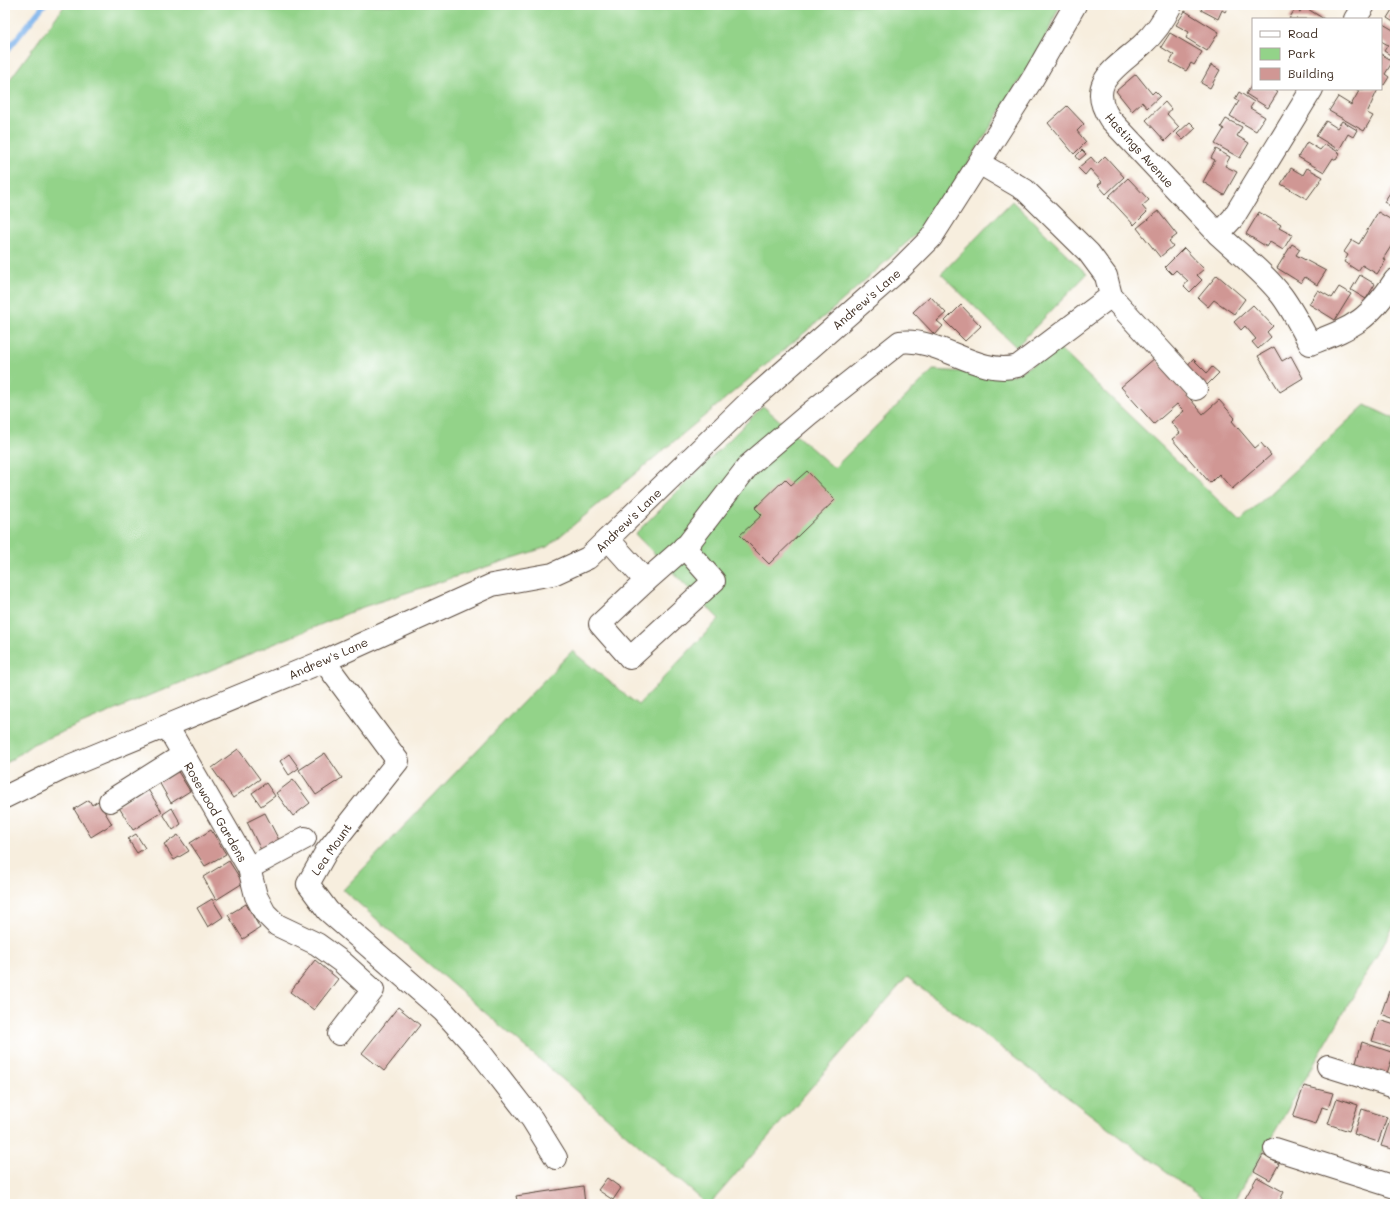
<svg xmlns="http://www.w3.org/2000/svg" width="1400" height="1209" viewBox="0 0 1400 1209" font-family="Mali,sans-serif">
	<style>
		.green { fill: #93d389; stroke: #677e54 }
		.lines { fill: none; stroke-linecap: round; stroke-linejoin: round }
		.stream { stroke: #7bb2eb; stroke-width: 5.5 }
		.building { fill: #d09794 }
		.minor-casing { stroke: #57473b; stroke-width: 24 }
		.minor { stroke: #fff; stroke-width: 22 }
		.labels { text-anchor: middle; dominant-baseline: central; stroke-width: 3; stroke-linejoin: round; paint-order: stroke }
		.street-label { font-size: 12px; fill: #3b2a1e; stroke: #fff }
	</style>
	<rect width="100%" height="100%" fill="#fff"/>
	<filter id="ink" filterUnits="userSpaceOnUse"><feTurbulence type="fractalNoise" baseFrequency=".025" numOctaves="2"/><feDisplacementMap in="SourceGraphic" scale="8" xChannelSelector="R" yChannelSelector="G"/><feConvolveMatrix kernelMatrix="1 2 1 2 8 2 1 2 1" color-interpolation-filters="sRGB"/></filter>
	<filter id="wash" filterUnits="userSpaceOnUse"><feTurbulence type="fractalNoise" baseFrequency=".012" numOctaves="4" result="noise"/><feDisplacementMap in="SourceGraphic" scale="16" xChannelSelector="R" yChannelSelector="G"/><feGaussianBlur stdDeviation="0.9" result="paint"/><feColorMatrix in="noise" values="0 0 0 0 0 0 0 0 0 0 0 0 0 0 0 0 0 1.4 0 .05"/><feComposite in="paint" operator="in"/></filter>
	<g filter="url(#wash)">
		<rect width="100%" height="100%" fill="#f7eede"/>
		<g class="green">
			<path d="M65 5H1060L1043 43 948 195 923 228 833 309 547 547 363 607 33 744 5 764V86Z"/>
			<path d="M1012 201 1087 274 1016 347 941 274Z"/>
			<path d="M1060 349 1240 521 1365 405 1395 419V924L1233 1204H1210L907 977 710 1204H707L343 890 572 651 638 705 719 619 635 534 763 406 834 468 933 370 1014 375Z"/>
		</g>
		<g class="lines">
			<path class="stream" d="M5 53 44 5"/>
		</g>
		<g id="blocks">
			<g class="building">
				<path d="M1204 5H1229L1225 12 1222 10 1218 19 1201 10Z"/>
				<path d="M1395 5V23L1387 18Z"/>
				<path d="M1303 6 1324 19H1289L1295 9 1300 12Z"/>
				<path d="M1185 11 1219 32 1207 51 1186 38 1189 32 1176 25Z"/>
				<path d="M1383 24 1395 31V58L1384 51 1388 45 1381 41V27Z"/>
				<path d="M1170 33 1202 52 1194 65 1191 63 1186 71 1170 62 1174 55 1161 47Z"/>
				<path d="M1381 54 1393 61 1385 74 1389 77 1384 85 1381 83Z"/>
				<path d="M1211 65 1220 70 1210 88 1201 83Z"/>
				<path d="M1136 74 1152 94 1155 91 1160 96 1147 108 1142 102 1132 111 1116 91Z"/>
				<path d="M1253 83V89H1272L1278 92 1268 108 1246 94Z"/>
				<path d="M1356 89H1378L1367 113 1373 116 1364 131 1329 111 1338 97 1351 105 1359 91Z"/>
				<path d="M1239 92 1254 102 1250 108 1265 117 1256 131 1230 116 1239 101 1235 99Z"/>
				<path d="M1165 102 1171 109 1167 114 1179 127 1165 141 1146 120Z"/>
				<path d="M1067 106 1084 124 1077 131 1086 142 1074 154 1048 123Z"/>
				<path d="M1226 119 1242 127 1237 136 1249 143 1240 158 1215 144 1224 129 1221 127Z"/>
				<path d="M1326 121 1337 128 1342 121 1357 130 1353 137 1348 134 1339 150 1316 136Z"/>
				<path d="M1190 122 1196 128 1183 140 1177 134Z"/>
				<path d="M1307 142 1320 150 1325 144 1340 153 1336 160 1333 158 1324 172 1298 157Z"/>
				<path d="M1216 149 1230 157 1225 166 1237 172 1224 195 1203 182 1215 160 1211 158Z"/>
				<path d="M1082 150 1086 154 1079 160 1076 156Z"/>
				<path d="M1105 156 1124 177 1106 194 1098 185 1102 182 1090 169 1085 175 1078 168 1091 157 1097 164Z"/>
				<path d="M1291 168 1303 175 1307 168 1323 177 1307 199 1281 184Z"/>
				<path d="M1128 178 1149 200 1142 206 1147 212 1134 225 1108 197Z"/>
				<path d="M1395 185V209L1384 202Z"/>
				<path d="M1158 211 1177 235 1169 241 1173 246 1160 257 1137 228Z"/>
				<path d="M1259 212 1281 225 1279 228 1292 235 1283 250 1270 242 1267 247 1246 234Z"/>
				<path d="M1378 212 1395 222V240L1383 259 1386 260 1377 274 1362 265 1358 271 1344 262 1348 255 1344 252 1352 240 1359 244Z"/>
				<path d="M1292 244 1300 249 1296 255 1326 271 1317 285 1305 277 1301 283 1277 268Z"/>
				<path d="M1184 248 1204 269 1197 275 1202 280 1190 292 1184 286 1188 281 1176 270 1172 274 1165 267Z"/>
				<path d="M1217 275 1245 299 1234 314 1214 300 1208 307 1198 298Z"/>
				<path d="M1360 275 1375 284 1366 299 1351 290Z"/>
				<path d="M1339 287 1351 294 1335 320 1309 304 1318 290 1332 298Z"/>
				<path d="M930 296 946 313 937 321 943 326 935 335 913 312Z"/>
				<path d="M961 305 981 326 965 341 945 321Z"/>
				<path d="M1253 305 1273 326 1267 332 1271 337 1258 349 1252 342 1256 339 1245 326 1241 330 1234 322Z"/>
				<path d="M1274 347 1282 361 1291 356 1303 378 1280 392 1258 356Z"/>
				<path d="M1155 358 1203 414 1219 400 1235 418 1232 421 1255 448 1261 443 1271 455 1232 489 1219 474 1210 483 1172 439 1180 433 1171 422 1184 411 1177 404 1154 424 1121 387Z"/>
				<path d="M1193 359 1207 373 1212 367 1219 373 1204 388 1184 369Z"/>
				<path d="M807 471 835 500 769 564 740 535 762 515 755 508 785 479 791 485Z"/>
				<path d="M238 749 260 779 233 798 212 768Z"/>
				<path d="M325 753 342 778 316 795 299 770Z"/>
				<path d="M289 754 299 768 289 775 280 761Z"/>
				<path d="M177 770 190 791 171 803 159 782Z"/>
				<path d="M293 780 310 803 293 816 276 793Z"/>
				<path d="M266 783 275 796 261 806 252 793Z"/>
				<path d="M147 788 162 812 133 830 118 806Z"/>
				<path d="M89 800 92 805 98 801 112 824 91 837 74 809Z"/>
				<path d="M172 808 181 824 173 830 163 814Z"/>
				<path d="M265 813 281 844 263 854 247 822Z"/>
				<path d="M211 830 226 854 205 866 190 843Z"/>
				<path d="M136 834 145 848 137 853 128 839Z"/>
				<path d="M178 835 189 851 174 860 164 844Z"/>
				<path d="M229 861 243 883 216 900 203 877Z"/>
				<path d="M212 899 223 917 208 927 197 908Z"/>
				<path d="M246 904 260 928 243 939 228 915Z"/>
				<path d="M315 960 338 979 314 1010 290 992Z"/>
				<path d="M1389 991 1395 993V1019L1381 1014Z"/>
				<path d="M398 1007 420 1025 384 1071 362 1053Z"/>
				<path d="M1379 1020 1395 1025V1048L1372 1041Z"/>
				<path d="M1362 1042 1394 1053 1386 1076 1355 1066Z"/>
				<path d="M1304 1086 1333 1093 1328 1109 1322 1107 1316 1124 1293 1117Z"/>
				<path d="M1337 1098 1358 1105 1349 1131 1328 1124Z"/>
				<path d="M1362 1109 1387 1117 1378 1142 1354 1134Z"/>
				<path d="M1390 1119 1395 1121V1150L1381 1146Z"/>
				<path d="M1263 1155 1279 1164 1270 1180 1254 1171Z"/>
				<path d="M1257 1177 1284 1192 1278 1204H1247L1243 1202Z"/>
				<path d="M607 1178 621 1188 613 1200 598 1190Z"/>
				<path d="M583 1186 585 1204H518L516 1196Z"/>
			</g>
		</g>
	</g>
	<g filter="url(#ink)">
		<use href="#blocks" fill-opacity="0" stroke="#57473b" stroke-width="1"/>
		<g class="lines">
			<defs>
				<g id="minor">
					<path d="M1171 5C1164 20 1154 34 1142 45 1117 68 1085 82 1110 119L1218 234"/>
					<path d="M1355 19 1364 5"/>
					<path d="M1312 89 1233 218 1218 234C1239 254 1264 272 1282 296 1293 311 1301 327 1310 344 1355 326 1367 322 1395 280"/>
					<path d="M1111 296 1196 389"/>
					<path d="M608 539 646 581 688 544 749 465 809 414 900 342C940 337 977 377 1018 366L1111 296 1106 276 1089 253 1025 190 979 163"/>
					<path d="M646 581 600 624 630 658 714 581 684 547"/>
					<path d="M324 661 398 761 326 852 308 884 328 911 443 1011 480 1052 532 1119 556 1158"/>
					<path d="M167 726 249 868 256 896 265 913 277 925 317 944 342 962 373 990 339 1034"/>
					<path d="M5 797 62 769 324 661 492 585 553 574 588 558 750 401 899 270 931 238 1033 78 1075 5"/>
					<path d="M110 801 183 755"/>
					<path d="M249 868 305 838"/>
					<path d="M1328 1066 1395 1087"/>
					<path d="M1275 1149 1395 1187"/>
				</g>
			</defs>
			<use href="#minor" class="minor-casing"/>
			<use href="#minor" class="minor"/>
		</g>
	</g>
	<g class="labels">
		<g class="street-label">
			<text transform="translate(1140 150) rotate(48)">Hastings Avenue</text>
			<text transform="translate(866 299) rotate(-41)">Andrew's Lane</text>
			<text transform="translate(628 520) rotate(-44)">Andrew's Lane</text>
			<text transform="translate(328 658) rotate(-24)">Andrew's Lane</text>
			<text transform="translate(216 812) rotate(60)">Rosewood Gardens</text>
			<text transform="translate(331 849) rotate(-55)">Lea Mount</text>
		</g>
	</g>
	<rect width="1400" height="1209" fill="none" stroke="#fff" stroke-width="20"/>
	<rect x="1252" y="18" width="130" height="72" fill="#ffffff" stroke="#b1aaa5"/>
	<rect x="1260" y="31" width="20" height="6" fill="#ffffff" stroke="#b1aaa5"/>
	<text x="1288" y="38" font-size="12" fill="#3b2a1e">Road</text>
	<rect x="1260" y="48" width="20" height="12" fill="#93d389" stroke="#b1aaa5"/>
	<text x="1288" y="58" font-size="12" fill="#3b2a1e">Park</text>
	<rect x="1260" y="68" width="20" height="12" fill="#d09794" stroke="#b1aaa5"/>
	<text x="1288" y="78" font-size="12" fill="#3b2a1e">Building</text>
</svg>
